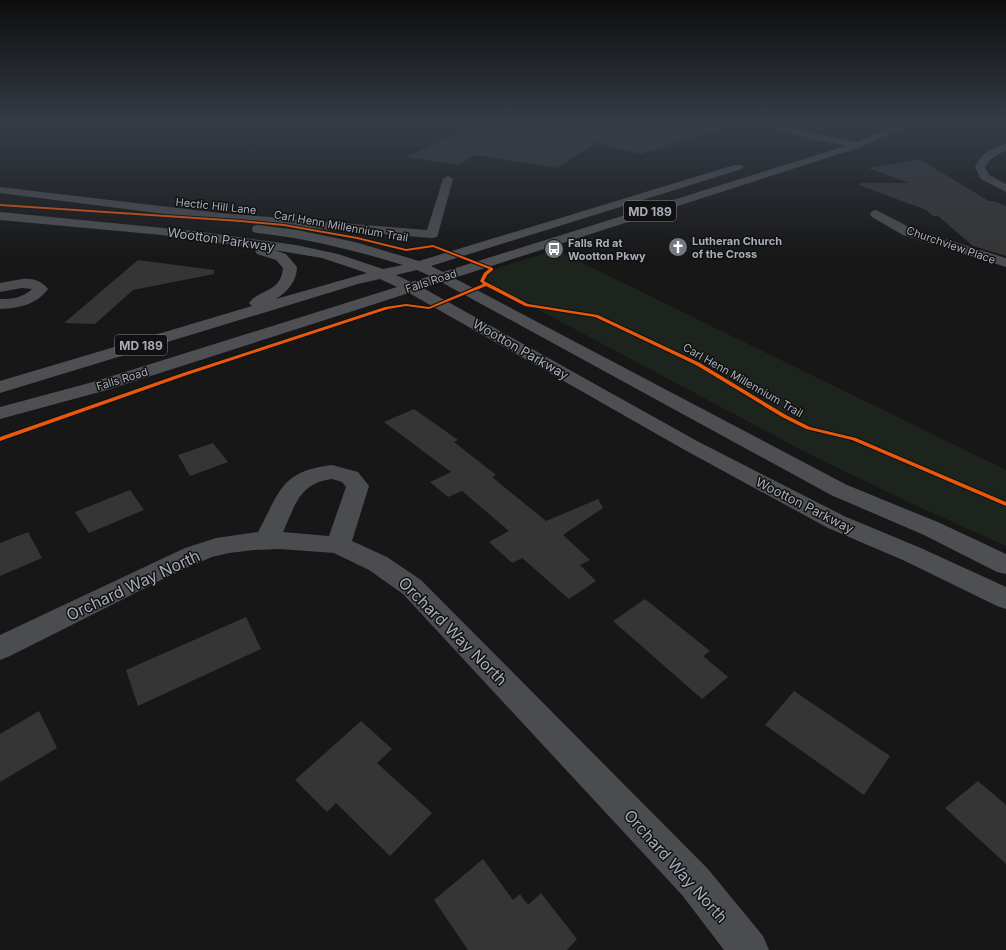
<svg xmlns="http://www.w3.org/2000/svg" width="1006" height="950" viewBox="0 0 1006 950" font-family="Inter,sans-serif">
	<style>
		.green { fill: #1d241e }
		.building { fill: #353536 }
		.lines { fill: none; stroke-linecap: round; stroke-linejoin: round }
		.minor { fill: #4b4c50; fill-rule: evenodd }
		.major { fill: #4d4f52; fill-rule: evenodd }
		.cycleway-casing { stroke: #111113; stroke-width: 2 }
		.cycleway { fill: #e8590c; fill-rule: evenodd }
		.labels { text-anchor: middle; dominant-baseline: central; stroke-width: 3; stroke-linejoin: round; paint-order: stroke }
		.far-street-label { font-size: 11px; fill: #a8adb8; stroke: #111113 }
		.far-poi-label { font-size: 11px; font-weight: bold; fill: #a8adb8; stroke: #111113; text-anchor: start }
		.shield { fill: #111113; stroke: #7b7e86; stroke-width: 1 }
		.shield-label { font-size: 12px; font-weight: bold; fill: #a8adb8 }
		.street-label { font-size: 13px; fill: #a8adb8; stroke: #111113 }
		.near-street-label { font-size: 16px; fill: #a8adb8; stroke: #111113 }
	</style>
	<rect width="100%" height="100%" fill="#171717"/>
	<path class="green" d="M556 250 1006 470V546L908 502 811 455 492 285 493 284 487 279 488 274 500 267Z"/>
	<g class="building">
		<path d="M622 125H716L717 130 641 154 589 141 593 145 557 168 474 155 458 165 406 157 476 126 536 130V132L582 131 585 135Z"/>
		<path d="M919 159 989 201H994L1006 206V256L973 246 938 216H933L926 210 859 185 860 183H909L868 168Z"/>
		<path d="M138 260 214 270V274L133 290 95 324 64 323Z"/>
		<path d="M414 409 458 440 454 442 496 475 492 477 546 521 598 499 603 508 563 535 590 560 580 565 596 581 569 599 522 558 512 563 489 542 509 531 462 491 448 497 430 482 451 472 384 422Z"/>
		<path d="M213 443 228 462 190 476 178 455Z"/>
		<path d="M130 490 144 510 89 533 75 512Z"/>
		<path d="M28 532 42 558 0 576V543Z"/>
		<path d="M645 599 710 651 703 656 728 677 702 699 613 621Z"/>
		<path d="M246 617 261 649 138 706 126 670Z"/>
		<path d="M794 691 890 756 864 795 765 725Z"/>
		<path d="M39 711 57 748 0 782V734Z"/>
		<path d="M361 721 392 749 377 763 432 813 390 856 336 803 327 812 295 780Z"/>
		<path d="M978 781 1006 805V864L945 808Z"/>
		<path d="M483 859 513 900 520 894 528 905 541 893 577 939 567 950H468L434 900Z"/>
	</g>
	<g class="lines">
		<g class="minor">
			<path d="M766 125H782L812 133 858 142 863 145 858 148 811 139Z"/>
			<path d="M1006 144V150L991 159 985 167 989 175 1006 184V192L981 179 975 167C981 154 992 147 1006 144Z"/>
			<path d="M448 176 453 179 438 234 437 237 432 238 220 221 0 193V187L220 213 427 230 443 179Z"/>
			<path d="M876 210 913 229 1006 258V267L903 235 872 217 870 214 872 211Z"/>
			<path d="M22 279C32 278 41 280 48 289 36 305 19 308 0 309V299C12 299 23 298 32 289L22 288 0 292V283Z"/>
			<path d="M332 465 358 472 369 486 352 541 387 557 421 580 708 869 763 936 769 950H724L682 895 403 594 369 570 334 553 280 549 254 550 229 553 212 557 181 570 10 656 0 660V635L185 548 216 538 258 532C280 491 281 471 332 465ZM332 479 342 482 346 487 329 536 283 532C295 506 299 483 332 479Z"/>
		</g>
		<path class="major" d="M896 125H908L861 147 454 278 847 485 940 523 1006 554V574L997 572 924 535 831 495 441 282 423 288 697 441 844 516 923 549 1006 587V609L997 606 905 561 828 528 683 449 409 293 107 390 0 419V407L93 382 397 287 380 279 358 284 0 393V381L252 306 249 303C259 289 281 293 283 268L276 260 257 254 255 251 258 248 162 235 0 220V212L194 231 296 245 338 254 383 269 403 265C354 250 309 239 258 233L253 232 252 229 253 226 258 225 297 230 355 242 419 261 734 165H742L743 167 742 169 431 266 443 272 855 143ZM274 250 322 258 367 273 276 299C287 292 297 281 297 267L286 254ZM417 270 430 276 411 282 396 275Z"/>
		<defs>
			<path id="cycleway" d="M0 204 241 220 284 224 357 237 406 249 433 245 493 268V270L487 275 484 281 528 304 598 315 700 363 786 415 810 427 856 438 1006 502V506L852 440 806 429 782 417 696 365 595 317 525 306 486 286 429 309 406 306 388 309 187 375 0 441V437L183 373 385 307 406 304 429 307 483 284 480 281 484 273 489 269 433 247 406 251 357 239 284 226 241 222 0 206Z"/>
		</defs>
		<use href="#cycleway" class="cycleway-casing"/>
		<use href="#cycleway" class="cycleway"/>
	</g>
	<linearGradient id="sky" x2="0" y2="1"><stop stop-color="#0d0d0d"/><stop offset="0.48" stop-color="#363c47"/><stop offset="1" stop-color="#363c47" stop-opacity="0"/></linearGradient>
	<rect width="1006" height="258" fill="url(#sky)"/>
	<defs>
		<symbol id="church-disc" viewBox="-11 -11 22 22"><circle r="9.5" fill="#757880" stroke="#111113"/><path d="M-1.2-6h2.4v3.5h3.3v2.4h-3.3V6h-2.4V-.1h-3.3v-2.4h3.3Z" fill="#fff"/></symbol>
		<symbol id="bus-disc" viewBox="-11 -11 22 22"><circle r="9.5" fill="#757880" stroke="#111113"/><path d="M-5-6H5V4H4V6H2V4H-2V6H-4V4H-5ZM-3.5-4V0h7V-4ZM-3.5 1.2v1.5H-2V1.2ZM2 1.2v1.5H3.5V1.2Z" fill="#fff"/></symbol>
	</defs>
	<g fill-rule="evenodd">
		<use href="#church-disc" x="667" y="236" width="22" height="22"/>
		<use href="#bus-disc" x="543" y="238" width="22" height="22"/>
	</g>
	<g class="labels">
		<g class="far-street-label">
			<text transform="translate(216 206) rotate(6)">Hectic Hill Lane</text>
			<text transform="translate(341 226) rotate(10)">Carl Henn Millennium Trail</text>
			<text transform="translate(951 245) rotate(19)">Churchview Place</text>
			<text transform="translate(431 281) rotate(-18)">Falls Road</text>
			<text transform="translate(122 379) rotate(-17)">Falls Road</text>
			<text transform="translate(743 380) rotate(30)">Carl Henn Millennium Trail</text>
		</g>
		<g class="far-poi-label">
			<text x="692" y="241">Lutheran Church<tspan x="692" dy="13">of the Cross</tspan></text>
			<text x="568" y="243">Falls Rd at<tspan x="568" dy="13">Wootton Pkwy</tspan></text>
		</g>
		<g class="shield">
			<rect x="624" y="201" width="52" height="20" rx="3"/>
			<rect x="115" y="335" width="52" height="20" rx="3"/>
		</g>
		<g class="shield-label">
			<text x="650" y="211">MD 189</text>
			<text x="141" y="345">MD 189</text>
		</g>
		<g class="street-label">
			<text transform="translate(221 239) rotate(8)">Wootton Parkway</text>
			<text transform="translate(521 349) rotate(30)">Wootton Parkway</text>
			<text transform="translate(805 505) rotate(27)">Wootton Parkway</text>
		</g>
		<g class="near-street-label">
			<text transform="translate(133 585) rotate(-25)">Orchard Way North</text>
			<text transform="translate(453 631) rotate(45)">Orchard Way North</text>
			<text transform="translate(676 866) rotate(48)">Orchard Way North</text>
		</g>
	</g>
</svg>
